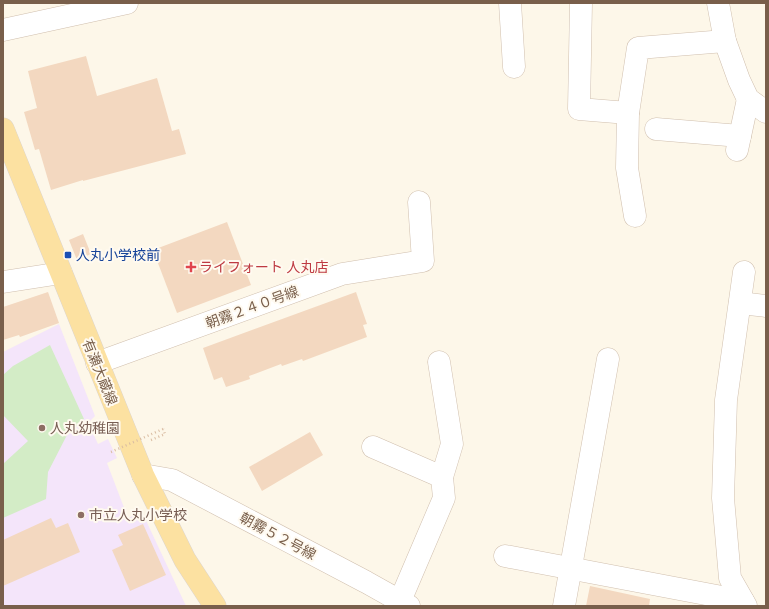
<svg xmlns="http://www.w3.org/2000/svg" width="769" height="609" viewBox="0 0 769 609" font-family="'Public Sans','Noto Sans JP',sans-serif">
	<style>
		.education { fill: #f4e5fa }
		.green { fill: #d3ecc6 }
		.building { fill: #f3d8c0 }
		.lines { fill: none; stroke-linecap: round; stroke-linejoin: round }
		.minor-casing { stroke: #d0bfae; stroke-width: 23 }
		.major-casing { stroke: #dcd5d0; stroke-width: 23 }
		.path { stroke: #d9bca2; stroke-width: 2.5; stroke-dasharray: 1 3; stroke-linecap: butt }
		.minor { stroke: #fff; stroke-width: 22 }
		.major { stroke: #fce1a1; stroke-width: 22 }
		.path-bridge { stroke: #d9bca2; stroke-width: 2.5; stroke-dasharray: 1 3; stroke-linecap: butt }
		.transit-dot { fill: #1a4fb4; stroke: #fffaf0; stroke-width: 1.5 }
		.health-dot { fill: #e0444e; stroke: #fffaf0; stroke-width: 1.5 }
		.education-dot { fill: #8d6e63; stroke: #fffaf0; stroke-width: 1.5 }
		.labels { text-anchor: middle; dominant-baseline: central; stroke-width: 4; stroke-linejoin: round; paint-order: stroke }
		.transit-label { font-size: 14px; fill: #164399; stroke: #fffaf0; text-anchor: start }
		.health-label { font-size: 14px; fill: #be3a42; stroke: #fffaf0; text-anchor: start }
		.street-label { font-size: 14px; fill: #795f4b; stroke: #fffaf0 }
		.education-label { font-size: 14px; fill: #785e54; stroke: #fffaf0; text-anchor: start }
	</style>
	<rect width="100%" height="100%" fill="#fdf7e9"/>
	<path class="education" d="M59 324 95 416 88 423 98 444 108 439 117 458 107 463 128 518 142 512 186 606H3V352Z"/>
	<path class="green" d="M50 345 84 419 67 435 48 472 46 499 3 518V464L28 441 3 415V375L13 366Z"/>
	<g class="building">
		<path d="M86 56 97 96 157 78 172 131 179 129 186 154 83 181V180L51 190 39 149 35 150 24 112 37 108 28 71Z"/>
		<path d="M227 222 251 285 177 313 153 250Z"/>
		<path d="M83 234 91 254 77 260 69 240Z"/>
		<path d="M48 292 59 323 20 337 19 335 3 340V307Z"/>
		<path d="M356 292 367 324 363 325 367 337 303 361 302 359 282 366 281 364 249 376 250 379 226 387 222 377 214 380 203 348Z"/>
		<path d="M310 432 323 455 262 491 249 467Z"/>
		<path d="M51 518 56 528 68 523 80 552 3 586V540Z"/>
		<path d="M143 524 166 575 130 591 112 550 123 545 118 535Z"/>
		<path d="M590 586 650 599 649 606H586Z"/>
	</g>
	<g class="lines">
		<defs>
			<g id="minor">
				<path d="M510 3 514 67"/>
				<path d="M581 3 579 109 628 113 638 48 725 41"/>
				<path d="M718 3 725 41 739 80 748 99 766 112"/>
				<path d="M3 30 127 3"/>
				<path d="M628 113 627 168 635 216"/>
				<path d="M656 129 740 136"/>
				<path d="M737 150 748 99"/>
				<path d="M744 272 726 400 723 498 730 578 746 606"/>
				<path d="M3 282 61 273"/>
				<path d="M740 303 766 306"/>
				<path d="M439 362 452 444 442 477"/>
				<path d="M97 363 342 274 423 261 419 202"/>
				<path d="M373 447 442 477 444 498 400 601"/>
				<path d="M143 475 172 480 366 582 409 606"/>
				<path d="M505 556 743 601"/>
				<path d="M564 606 608 359"/>
			</g>
			<path id="major" d="M3 129 143 475 185 560 215 606"/>
		</defs>
		<use href="#minor" class="minor-casing"/>
		<use href="#major" class="major-casing"/>
		<path class="path" d="M151 440 165 434 163 429"/>
		<use href="#minor" class="minor"/>
		<use href="#major" class="major"/>
		<path class="path-bridge" d="M111 452 163 429"/>
	</g>
	<rect class="transit-dot" x="64" y="251" width="8" height="8" rx="2"/>
	<path class="health-dot" d="M189 261h4v4h4v4h-4v4h-4v-4h-4v-4h4z"/>
	<g class="education-dot">
		<circle cx="42" cy="428" r="4"/>
		<circle cx="81" cy="515" r="4"/>
	</g>
	<g class="labels">
		<g class="transit-label">
			<text x="76" y="255">人丸小学校前</text>
		</g>
		<g class="health-label">
			<text x="199" y="267">ライフォート 人丸店</text>
		</g>
		<g class="street-label">
			<text transform="translate(252 307) rotate(-20)">朝霧２４０号線</text>
			<text transform="translate(100 372) rotate(68)">有瀬大蔵線</text>
			<text transform="translate(278 536) rotate(28)">朝霧５２号線</text>
		</g>
		<g class="education-label">
			<text x="50" y="428">人丸幼稚園</text>
			<text x="89" y="515">市立人丸小学校</text>
		</g>
	</g>
	<rect width="769" height="609" fill="none" stroke="#795f4b" stroke-width="8"/>
</svg>
